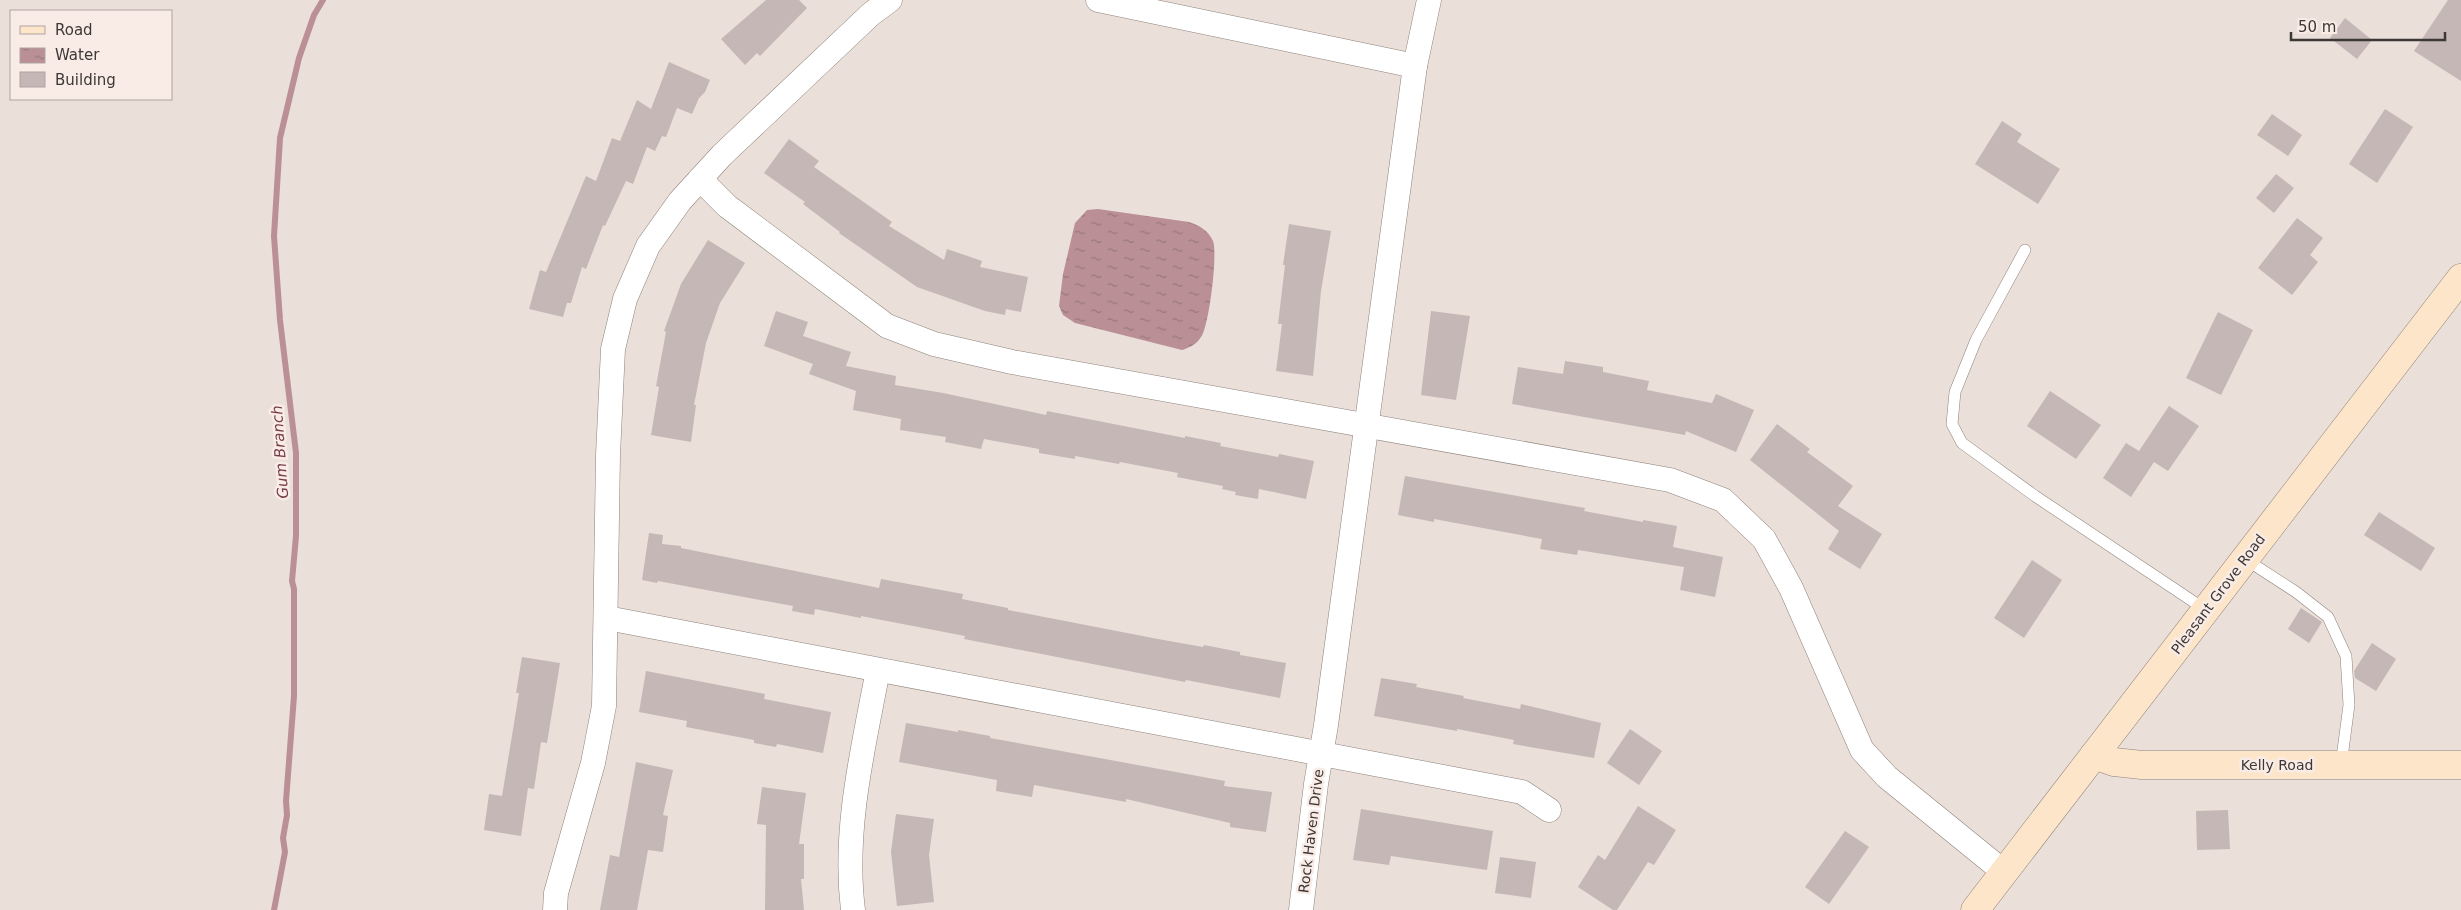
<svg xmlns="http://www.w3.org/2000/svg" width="2461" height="910" viewBox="0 0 2461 910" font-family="'DejaVu Sans',sans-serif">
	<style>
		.water { fill: url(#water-ripples) }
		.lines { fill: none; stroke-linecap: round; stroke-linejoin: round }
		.stream { stroke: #ba9096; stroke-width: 6 }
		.building { fill: #c5b7b5 }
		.lane-casing { stroke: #8d827c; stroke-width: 12 }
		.street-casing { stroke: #8d827c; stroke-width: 25 }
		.secondary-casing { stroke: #8d827c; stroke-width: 29 }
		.lane { stroke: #fff; stroke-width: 11 }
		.street { stroke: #fff; stroke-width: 24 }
		.secondary { stroke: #fde5ca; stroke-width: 28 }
		.labels { text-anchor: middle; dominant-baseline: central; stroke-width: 5; stroke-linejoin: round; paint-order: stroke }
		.street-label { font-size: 14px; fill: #3d3836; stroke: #f9ece6 }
		.water-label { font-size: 15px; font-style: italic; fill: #773d49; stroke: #f9ece6 }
	</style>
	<defs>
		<pattern id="water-ripples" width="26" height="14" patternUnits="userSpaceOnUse" patternTransform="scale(1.25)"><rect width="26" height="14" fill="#ba9096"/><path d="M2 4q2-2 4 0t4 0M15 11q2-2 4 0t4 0" fill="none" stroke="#98777b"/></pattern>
	</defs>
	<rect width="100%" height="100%" fill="#ebdfd9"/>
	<path class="water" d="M1098 209 1189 222C1200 226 1208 230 1213 241 1218 253 1209 327 1201 337 1197 344 1189 348 1182 350L1075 323 1063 315 1059 306 1063 274 1075 223 1087 210Z"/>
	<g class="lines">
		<path class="stream" d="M274 910 285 852 283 838 287 815 286 801 294 696V589L292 581 296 536V453L280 320 274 236 280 138 299 58 314 15 323 0"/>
	</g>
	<g class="building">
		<path d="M766 0H799L807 8 760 56 757 53 745 65 721 39Z"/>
		<path d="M2448 0H2461V81L2414 51Z"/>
		<path d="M2345 18 2372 40 2357 59 2330 38Z"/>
		<path d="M669 62 710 80 705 92 699 98 692 114 677 108 666 137 662 136 655 151 647 147 633 184 626 181 605 226 603 225 586 269 582 267 571 303H567L563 317 529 309 540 270 546 272 586 176 596 181 612 138 620 141 637 100 651 109Z"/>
		<path d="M2385 109 2413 127 2377 183 2349 164Z"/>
		<path d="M2272 114 2302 135 2288 156 2257 135Z"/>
		<path d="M2002 121 2022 134 2017 142 2060 169 2038 204 1975 164Z"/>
		<path d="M789 139 819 161 814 167 892 222 889 226 944 260 947 249 982 261 980 267 1028 277 1021 312 1006 309 1005 315 985 311 917 287 839 233 840 232 803 204 805 202 764 173Z"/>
		<path d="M2276 174 2294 188 2274 213 2256 198Z"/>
		<path d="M2297 218 2323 238 2310 255 2318 262 2292 295 2258 268Z"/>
		<path d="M1289 224 1331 231 1321 291 1313 376 1276 371 1282 324H1278L1285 265H1283Z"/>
		<path d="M708 240 745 263 720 303 706 343 694 405H696L691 442 651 435 659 387 656 386 666 332 664 331 681 284Z"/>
		<path d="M776 311 808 322 803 336 851 352 846 366 896 376 895 385 943 393 1046 415 1047 411 1185 438V436L1221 443 1220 446 1278 457 1279 454 1314 461 1306 499 1259 489 1258 499 1235 495 1236 492 1222 489 1223 486 1177 477 1178 473 1120 462 1119 464 1075 456V459L1039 453V449L984 439 981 449 945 442 946 437 900 430 901 419 853 410 856 391 809 374 813 364 764 346Z"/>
		<path d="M1431 311 1470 316 1456 400 1421 395Z"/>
		<path d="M2218 312 2253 330 2221 395 2186 378Z"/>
		<path d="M1565 361 1603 367V372L1649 381 1647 390 1712 403 1716 394 1754 410 1736 452 1686 431 1685 435 1512 404 1518 367 1563 374Z"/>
		<path d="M2050 391 2101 425 2076 459 2027 426Z"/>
		<path d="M2169 406 2199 426 2168 471 2154 462 2131 497 2103 478 2126 443 2139 451Z"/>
		<path d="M1777 424 1810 449 1807 452 1853 486 1838 506 1882 534 1860 569 1828 549 1839 531 1750 460Z"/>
		<path d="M1405 476 1585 508 1584 511 1643 522V520L1677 526 1673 547 1723 557 1715 597 1680 590 1684 567 1578 550 1577 555 1540 549 1542 539 1434 519V522L1398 515Z"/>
		<path d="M2379 512 2435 548 2421 571 2364 535Z"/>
		<path d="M649 533 663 535 662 544 681 546V548L879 588 881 579 963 594 962 599 1008 608V610L1158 639 1203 647 1204 645 1240 652V655L1286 663 1280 698 1186 680 1185 682 964 639 965 636 861 616V618L815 609 814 615 792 611 793 606 658 581 657 583 642 580Z"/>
		<path d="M2032 560 2062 580 2024 638 1994 618Z"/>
		<path d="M2301 608 2322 622 2309 643 2288 629Z"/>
		<path d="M2372 643 2396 659 2376 691 2355 678 2354 671Z"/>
		<path d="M522 657 560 663 547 743 541 742 534 789 528 788 521 836 484 830 489 794 502 796 519 693H516Z"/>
		<path d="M646 671 765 694 764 699 831 712 823 753 777 744 776 747 754 743V740L686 727 687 721 639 712Z"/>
		<path d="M1381 678 1417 684 1416 687 1464 696 1463 698 1520 709 1521 704 1601 723 1594 758 1513 744 1514 740 1457 729V731L1374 716Z"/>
		<path d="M906 723 958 732V730L990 736V738L1225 781 1224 786 1272 792 1266 832 1230 827V823L1126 799V802L1034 785 1032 797 996 791 997 780 899 762Z"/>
		<path d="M1630 729 1662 751 1639 785 1607 763Z"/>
		<path d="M636 762 673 770 663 815 668 816 663 852 648 850 637 910H600L610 855 619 857Z"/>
		<path d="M762 787 806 793 799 844H804V879H801L804 910H765L766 825 757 824Z"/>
		<path d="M1638 806 1676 830 1654 865 1648 862 1617 910H1613L1578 887 1598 855 1605 860Z"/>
		<path d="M1361 809 1493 831 1487 870 1391 856 1389 865 1353 860Z"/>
		<path d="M2228 810 2230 849 2197 850 2196 811Z"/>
		<path d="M896 814 934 819 929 855 934 902 897 906 891 852Z"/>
		<path d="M1845 831 1869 847 1829 904 1805 887Z"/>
		<path d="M1500 857 1536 862 1531 898 1495 893Z"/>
	</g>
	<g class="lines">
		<defs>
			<g id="lane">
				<path d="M2025 250 1976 340 1955 392 1952 424 1962 443 2035 496 2206 610"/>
				<path d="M2245 559 2296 592 2328 617 2346 656 2349 705 2341 765"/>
			</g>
			<g id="street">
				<path d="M1098 0 1415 66"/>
				<path d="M700 179 727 206 887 326 934 344 1012 362 1670 480 1723 500 1764 539 1791 588 1862 750 1887 777 2004 872"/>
				<path d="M607 618 1522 792 1549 810"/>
				<path d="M555 910 556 893 593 763 604 706 608 455 613 349 625 299 648 246 680 201 722 155 871 14 890 0"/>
				<path d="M853 910C843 830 863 749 878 670"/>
				<path d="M1301 910 1316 784 1326 725 1415 66 1429 0"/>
			</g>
			<g id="secondary">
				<path d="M2094 755 2114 762 2142 765H2461"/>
				<path d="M1975 910 2461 278"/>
			</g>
		</defs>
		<use href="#lane" class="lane-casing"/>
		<use href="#street" class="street-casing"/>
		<use href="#secondary" class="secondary-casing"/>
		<use href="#lane" class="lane"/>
		<use href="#street" class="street"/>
		<use href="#secondary" class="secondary"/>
	</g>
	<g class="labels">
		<g class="street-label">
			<text transform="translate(2218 594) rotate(-53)">Pleasant Grove Road</text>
			<text x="2277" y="765">Kelly Road</text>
			<text transform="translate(1311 831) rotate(-83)">Rock Haven Drive</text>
		</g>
		<g class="water-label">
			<text transform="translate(280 452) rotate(-94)">Gum Branch</text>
		</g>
	</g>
	<rect x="10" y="10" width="162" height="90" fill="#f9ece6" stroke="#aea4a0"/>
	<rect x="20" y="26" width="25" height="8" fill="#fde5ca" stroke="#aea4a0"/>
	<text x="55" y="35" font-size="15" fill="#3d3836">Road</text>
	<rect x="20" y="48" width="25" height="15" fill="url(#water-ripples)" stroke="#aea4a0"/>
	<text x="55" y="60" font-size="15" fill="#3d3836">Water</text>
	<rect x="20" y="72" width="25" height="15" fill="#c5b7b5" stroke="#aea4a0"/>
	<text x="55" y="85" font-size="15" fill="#3d3836">Building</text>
	<path d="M2291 32v8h154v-8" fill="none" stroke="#3d3836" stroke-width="2.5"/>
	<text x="2298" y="32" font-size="15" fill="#3d3836" stroke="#f9ece6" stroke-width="4" paint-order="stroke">50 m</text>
</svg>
